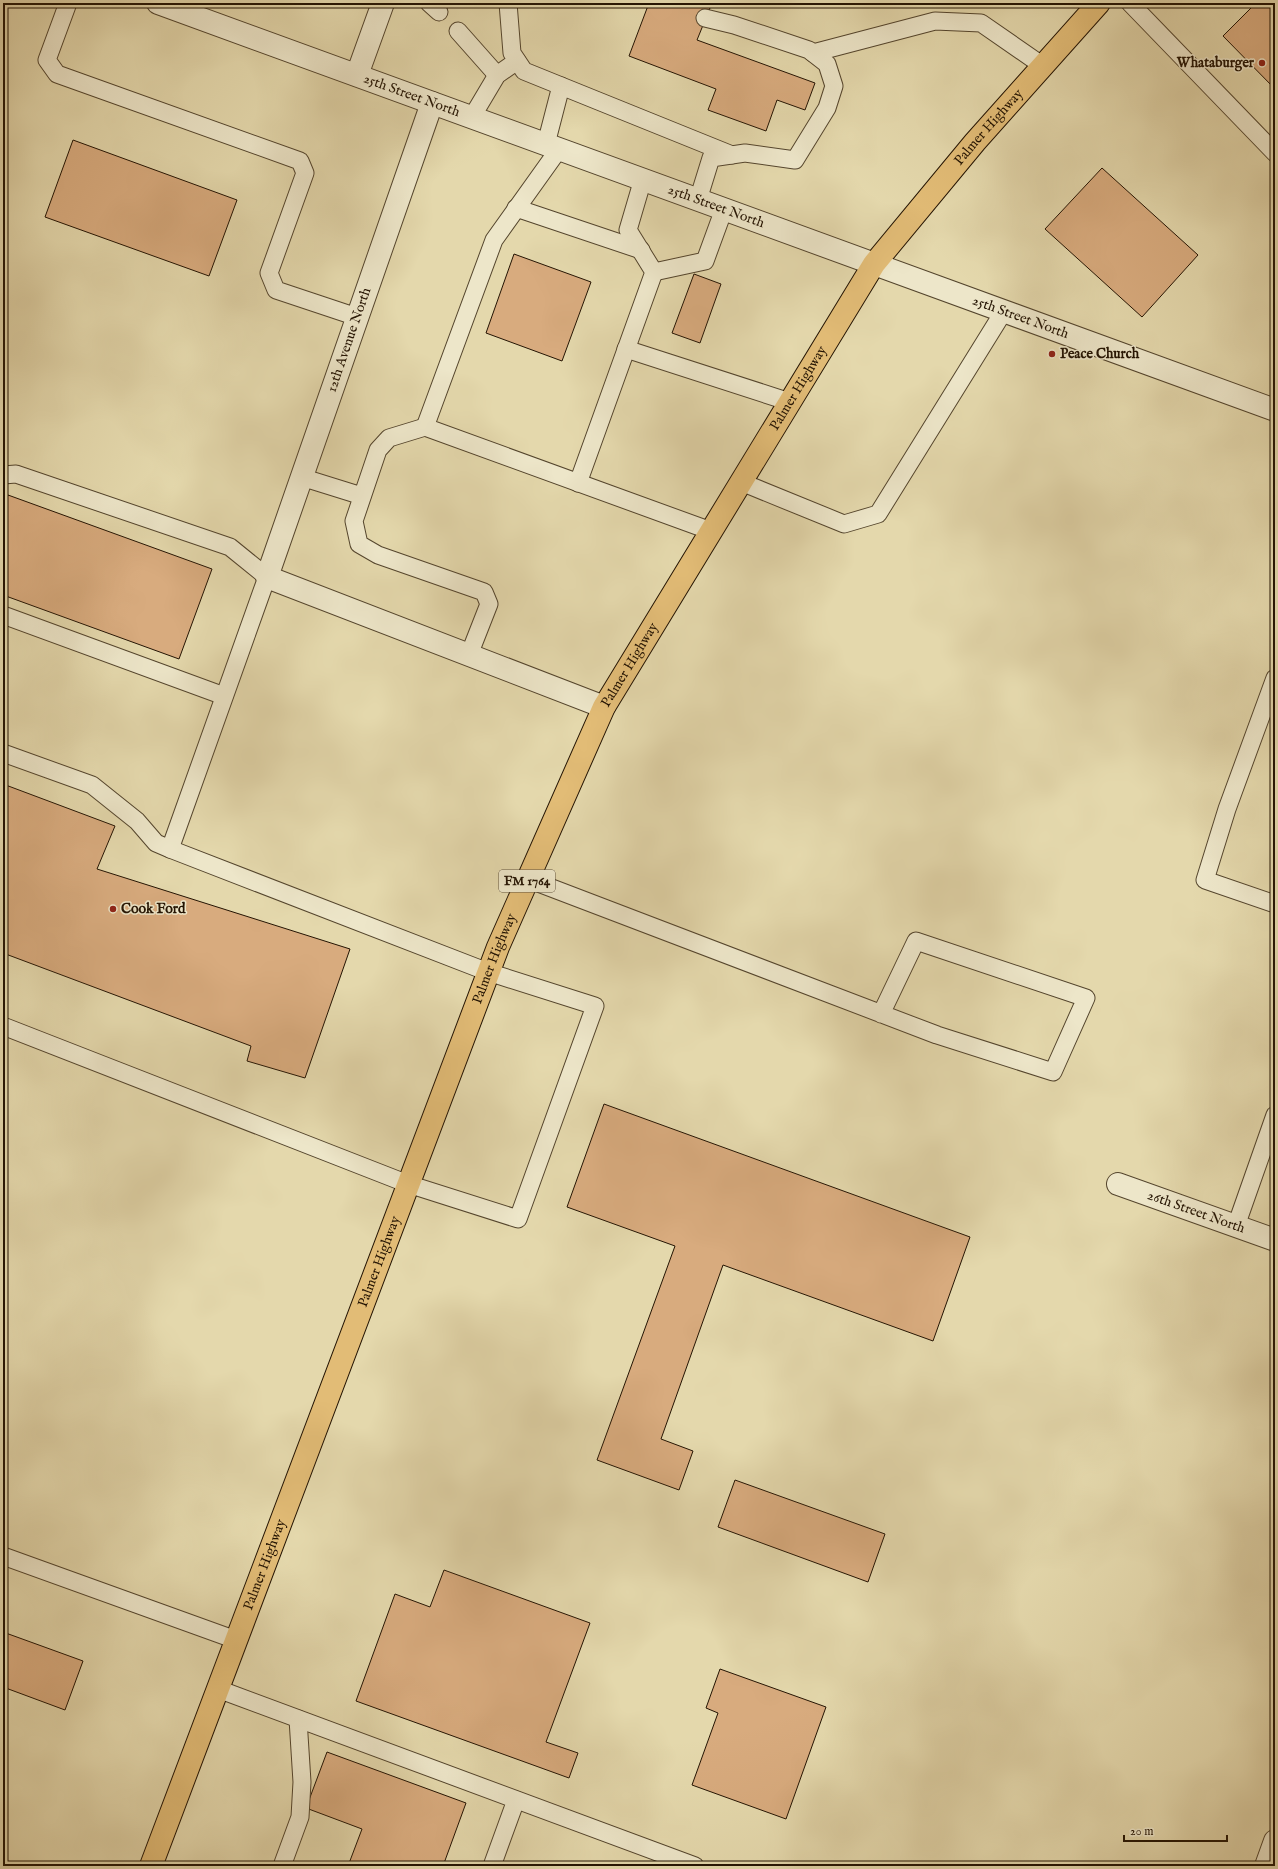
<svg xmlns="http://www.w3.org/2000/svg" width="1278" height="1869" viewBox="0 0 1278 1869" font-family="'IM FELL English',serif">
	<style>
		.building { fill: #d8ab7e; stroke: #241403 }
		.lines { fill: none; stroke-linecap: round; stroke-linejoin: round }
		.service-casing { stroke: #54452d; stroke-width: 19 }
		.minor-casing { stroke: #54452d; stroke-width: 24 }
		.tertiary-casing { stroke: #54452d; stroke-width: 24 }
		.primary-casing { stroke: #241403; stroke-width: 24 }
		.service { stroke: #ede6c9; stroke-width: 17 }
		.minor { stroke: #ede6c9; stroke-width: 22 }
		.tertiary { stroke: #ede6c9; stroke-width: 22 }
		.primary { stroke: #e2bc76; stroke-width: 22 }
		.poi-dot { fill: #8f2418; stroke: #ede6c9; stroke-width: 1.5 }
		.labels { text-anchor: middle; dominant-baseline: central; stroke-width: 3; stroke-linejoin: round; paint-order: stroke }
		.shield { fill: #ede6c9; stroke: #60533e; stroke-width: 1 }
		.shield-label { font-size: 13px; font-weight: bold; fill: #241403 }
		.poi-label { font-size: 14px; font-weight: bold; fill: #241403; stroke: #ede6c9; text-anchor: start }
		.street-label { font-size: 14px; fill: #241403; stroke: #ede6c9 }
	</style>
	<rect width="100%" height="100%" fill="#e4d8ac"/>
	<filter id="stains"><feTurbulence type="fractalNoise" baseFrequency=".005" numOctaves="4"/><feColorMatrix values="0 0 0 0 .2 0 0 0 0 .09 0 0 0 0 .02 0 0 0 .5 -.17"/></filter>
	<radialGradient id="worn" r=".72"><stop offset=".6" stop-color="#630" stop-opacity="0"/><stop offset="1" stop-color="#630" stop-opacity=".3"/></radialGradient>
	<g class="building">
		<path d="M649 3H712L697 40 815 83 805 110 777 100 766 131 708 110 716 89 629 56Z"/>
		<path d="M1256 3H1275V89L1223 36Z"/>
		<path d="M73 140 237 200 209 276 45 217Z"/>
		<path d="M1102 168 1198 255 1142 317 1045 229Z"/>
		<path d="M514 254 591 282 562 361 486 333Z"/>
		<path d="M694 274 721 284 700 343 672 333Z"/>
		<path d="M8 495 212 569 179 659 3 595V509Z"/>
		<path d="M3 784 115 826 97 869 350 949 305 1078 247 1061 251 1046 3 953Z"/>
		<path d="M604 1104 970 1237 933 1341 723 1265 661 1439 693 1451 679 1490 597 1460 675 1246 567 1207Z"/>
		<path d="M735 1480 885 1534 868 1582 718 1527Z"/>
		<path d="M444 1570 590 1623 546 1742 578 1753 569 1778 356 1701 395 1594 430 1607Z"/>
		<path d="M3 1632 83 1661 65 1710 3 1687Z"/>
		<path d="M720 1669 826 1707 786 1819 692 1785 718 1713 706 1708Z"/>
		<path d="M327 1752 466 1803 443 1866H348L362 1829 306 1808Z"/>
	</g>
	<g class="lines">
		<defs>
			<g id="service">
				<path d="M68 3 47 60 57 74 300 161 305 173 269 273 276 290 357 317"/>
				<path d="M429 3 439 12"/>
				<path d="M508 3 512 53 524 71 732 155"/>
				<path d="M1130 3 1275 153"/>
				<path d="M458 31 497 75"/>
				<path d="M813 53 935 21 981 23 1043 66"/>
				<path d="M472 117 497 75 517 61"/>
				<path d="M546 144 561 86"/>
				<path d="M559 149 494 240 425 427 711 531"/>
				<path d="M698 200 711 158 745 153 795 160 827 108 834 86 827 64 809 50 734 25 705 18"/>
				<path d="M516 208 641 250"/>
				<path d="M654 272 705 261 724 209"/>
				<path d="M626 349 790 402"/>
				<path d="M425 427 389 438 378 450 354 521 359 544 378 555 484 592 489 604 469 655"/>
				<path d="M3 475 16 474 230 547 267 577 170 849"/>
				<path d="M301 477 362 496"/>
				<path d="M741 482 844 524 878 514 1004 311"/>
				<path d="M578 483 654 272 628 230 643 179"/>
				<path d="M3 615 224 696"/>
				<path d="M1275 678 1227 809 1205 880 1275 904"/>
				<path d="M3 753 92 785 137 821 156 843 170 849 488 972 595 1006 518 1219 408 1184 3 1026"/>
				<path d="M528 879 937 1035 1053 1072 1086 998 916 941 881 1014"/>
				<path d="M1236 1226 1275 1115"/>
				<path d="M3 1556 236 1640"/>
				<path d="M218 1689 695 1866"/>
				<path d="M282 1866 300 1817 302 1782 298 1719"/>
				<path d="M492 1866 516 1800"/>
			</g>
			<g id="minor">
				<path d="M357 75 383 3"/>
				<path d="M432 103 267 577 604 707"/>
				<path id="s1" d="M1118 1184 1275 1240"/>
				<path d="M1266 1866 1275 1841"/>
			</g>
			<g id="tertiary">
				<path id="s2" d="M158 3 1275 410"/>
			</g>
			<g id="primary">
				<path id="s3" d="M151 1866 498 947 604 707 874 264 975 142 1099 3"/>
			</g>
		</defs>
		<use href="#service" class="service-casing"/>
		<use href="#minor" class="minor-casing"/>
		<use href="#tertiary" class="tertiary-casing"/>
		<use href="#primary" class="primary-casing"/>
		<use href="#service" class="service"/>
		<use href="#minor" class="minor"/>
		<use href="#tertiary" class="tertiary"/>
		<use href="#primary" class="primary"/>
	</g>
	<g class="poi-dot">
		<circle cx="1262" cy="63" r="4"/>
		<circle cx="1052" cy="354" r="4"/>
		<circle cx="113" cy="909" r="4"/>
	</g>
	<g class="labels">
		<rect class="shield" x="499" y="870" width="56" height="22" rx="3"/>
		<g class="shield-label">
			<text x="527" y="881">FM 1764</text>
		</g>
		<g class="poi-label">
			<text x="1254" y="63" text-anchor="end">Whataburger</text>
			<text x="1060" y="354">Peace Church</text>
			<text x="121" y="909">Cook Ford</text>
		</g>
		<g class="street-label">
			<text stroke="none"><textPath href="#s2" startOffset="270">25th Street North</textPath></text>
			<text stroke="none"><textPath href="#s3" startOffset="1942">Palmer Highway</textPath></text>
			<text stroke="none"><textPath href="#s2" startOffset="594">25th Street North</textPath></text>
			<text stroke="none"><textPath href="#s2" startOffset="918">25th Street North</textPath></text>
			<text transform="translate(349 340) rotate(-71)">12th Avenue North</text>
			<text stroke="none"><textPath href="#s3" startOffset="1618">Palmer Highway</textPath></text>
			<text stroke="none"><textPath href="#s3" startOffset="1294">Palmer Highway</textPath></text>
			<text stroke="none"><textPath href="#s3" startOffset="970">Palmer Highway</textPath></text>
			<text stroke="none"><textPath href="#s1" startOffset="83">26th Street North</textPath></text>
			<text stroke="none"><textPath href="#s3" startOffset="646">Palmer Highway</textPath></text>
			<text stroke="none"><textPath href="#s3" startOffset="322">Palmer Highway</textPath></text>
		</g>
	</g>
	<rect width="1278" height="1869" fill="none" stroke="#e4d8ac" stroke-width="16"/>
	<rect x="4" y="4" width="1270" height="1861" fill="none" stroke="#241403" stroke-width="2"/>
	<rect x="8" y="8" width="1262" height="1853" fill="none" stroke="#241403"/>
	<path d="M1124 1835v6h103v-6" fill="none" stroke="#241403" stroke-width="2"/>
	<text x="1130" y="1835" font-size="12" fill="#241403" stroke="#ede6c9" stroke-width="3" paint-order="stroke">20 m</text>
	<rect width="100%" height="100%" filter="url(#stains)"/>
	<rect width="100%" height="100%" fill="url(#worn)"/>
</svg>
